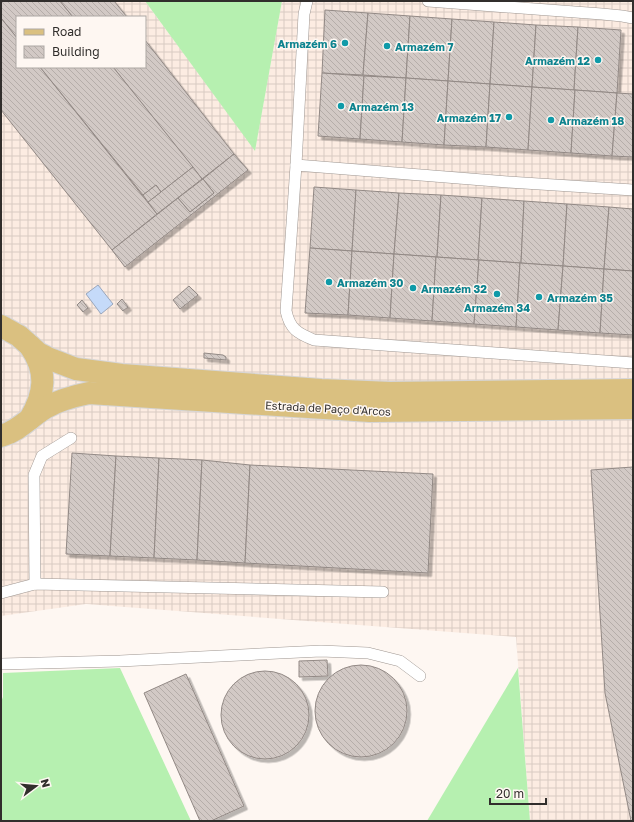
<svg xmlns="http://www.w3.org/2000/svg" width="634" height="822" viewBox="0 0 634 822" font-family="'Golos Text',sans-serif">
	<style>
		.industrial { fill: url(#industrial-grid); fill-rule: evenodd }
		.grass { fill: #b6f0b0 }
		.water { fill: #c5daf9; stroke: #99a6bc }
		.building { fill: url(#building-back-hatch); stroke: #928985; filter: url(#shadow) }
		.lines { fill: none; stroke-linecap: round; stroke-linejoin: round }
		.service-casing { stroke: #9e9691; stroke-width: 12 }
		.primary-casing { stroke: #d6d5d5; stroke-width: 24 }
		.service { stroke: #fff; stroke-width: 11 }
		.primary { stroke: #dac080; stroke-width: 22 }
		.culture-dot { fill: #0f9aa8; stroke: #fef7f2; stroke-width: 1.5 }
		.labels { text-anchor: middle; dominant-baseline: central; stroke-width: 3; stroke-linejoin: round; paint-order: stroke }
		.culture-label { font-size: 11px; font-weight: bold; fill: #0d838f; stroke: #fef7f2; text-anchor: start }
		.street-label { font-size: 11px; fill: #312e2c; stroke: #fef7f2 }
	</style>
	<defs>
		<pattern id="industrial-grid" width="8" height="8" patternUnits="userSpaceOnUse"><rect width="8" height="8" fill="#fcece2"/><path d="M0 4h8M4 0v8" fill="none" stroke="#d8cbc2"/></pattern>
		<pattern id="building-back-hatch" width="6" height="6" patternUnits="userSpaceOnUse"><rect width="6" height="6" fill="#d2c9c5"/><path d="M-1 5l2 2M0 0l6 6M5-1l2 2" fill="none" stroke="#b5ada9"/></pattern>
		<filter id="shadow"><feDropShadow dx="3.5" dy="3.5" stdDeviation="0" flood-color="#0004"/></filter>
	</defs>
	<rect width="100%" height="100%" fill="#fef7f2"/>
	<path class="industrial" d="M1 1H145L255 150 282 1H633V821H530L516 637 86 604 1 616ZM17 17H145V67H17Z"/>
	<g class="grass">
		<path d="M145 1H282L255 151Z"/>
		<path d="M120 668 191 821H1V702L3 697V673Z"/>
		<path d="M518 668 530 821H427Z"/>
	</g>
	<path class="water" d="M98 285 113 304 101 314 86 294Z"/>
	<g class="building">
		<path d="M1 1H60L73 17H17V38L1 18Z"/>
		<path d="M60 1H114L127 17H73Z"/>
		<path d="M325 10 368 13 363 75 322 73Z"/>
		<path d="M368 13 410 16 406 78 363 75Z"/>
		<path d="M410 16 452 19 448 81 406 78Z"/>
		<path d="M1 18 17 38V67H40L157 214 112 250 1 110Z"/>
		<path d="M452 19 494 22 490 84 448 81Z"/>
		<path d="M494 22 536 25 532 87 490 84Z"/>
		<path d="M536 25 578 27 574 90 532 87Z"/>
		<path d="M578 27 621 30 617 93 574 90Z"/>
		<path d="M145 40 234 154 202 179 113 67H145Z"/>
		<path d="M40 67H113L193 167 161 192 156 185 143 195Z"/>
		<path d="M322 73 364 76 360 139 318 136Z"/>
		<path d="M364 76 406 78 402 142 360 139Z"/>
		<path d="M406 78 448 81 444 145 402 142Z"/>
		<path d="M448 81 490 84 486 147 444 145Z"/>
		<path d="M490 84 532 87 528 150 486 147Z"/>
		<path d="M532 87 575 90 571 153 528 150Z"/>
		<path d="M575 90 617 93 612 156 571 153Z"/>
		<path d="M617 93 633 94V157L612 156Z"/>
		<path d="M234 154 248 170 125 267 112 250 178 198 190 212 214 193 203 179Z"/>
		<path d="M193 167 202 179 157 214 148 202Z"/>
		<path d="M203 179 214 193 190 212 178 198Z"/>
		<path d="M156 185 161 192 148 202 143 195Z"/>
		<path d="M314 187 356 190 352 251 310 248Z"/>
		<path d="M356 190 399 193 394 254 352 251Z"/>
		<path d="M399 193 441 195 437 257 394 254Z"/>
		<path d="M441 195 482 198 478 260 437 257Z"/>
		<path d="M482 198 524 201 521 263 478 260Z"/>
		<path d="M524 201 567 204 563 266 521 263Z"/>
		<path d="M567 204 609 207 604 269 563 266Z"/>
		<path d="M609 207 633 209V271L604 269Z"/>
		<path d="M310 248 352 251 348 315 305 313Z"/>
		<path d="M352 251 394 254 390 318 348 315Z"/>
		<path d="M394 254 436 257 432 321 390 318Z"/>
		<path d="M436 257 479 260 474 324 432 321Z"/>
		<path d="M479 260 520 263 516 327 474 324Z"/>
		<path d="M520 263 563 266 558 330 516 327Z"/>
		<path d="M563 266 604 269 600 333 558 330Z"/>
		<path d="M604 269 633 271V335L600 333Z"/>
		<path d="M189 286 198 295 180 309 173 300Z"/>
		<path d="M122 299 128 307 123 311 117 304Z"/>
		<path d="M82 300 88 308 83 312 77 305Z"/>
		<path d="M204 353 223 355 226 357V360L204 358Z"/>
		<path d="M72 453 116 456 110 556 66 554Z"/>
		<path d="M116 456 159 458 154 558 110 556Z"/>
		<path d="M159 458 202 460 197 560 154 558Z"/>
		<path d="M202 460 250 465 245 563 197 560Z"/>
		<path d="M250 465 433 474 428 573 245 563Z"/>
		<path d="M633 467V821H631L605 693 591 470Z"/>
		<path d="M327 660 328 676 299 677V661Z"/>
		<circle cx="361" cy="711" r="46"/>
		<circle cx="265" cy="715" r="44"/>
		<path d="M186 674 244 806 211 821H200L144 693Z"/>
	</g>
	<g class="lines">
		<defs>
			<g id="service">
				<path d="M307 1 304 14 296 165 286 311C290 329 297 333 314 340L633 363"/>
				<path d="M428 1 602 14 622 16 633 18"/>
				<path d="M296 165 508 182 633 190"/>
				<path d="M35 584 34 475 42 456 71 438"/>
				<path d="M1 593 35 584 383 592"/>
				<path d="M1 664 120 661 321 651 368 653 400 661 420 676"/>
			</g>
			<g id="primary">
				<path d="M1 326 19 336 38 353 50 359 76 369 122 375 321 390 390 393 633 390"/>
				<path d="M30 419C45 393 48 372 30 346"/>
				<path d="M1 436C19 431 30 417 45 408 59 400 74 396 89 393L370 411 633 408"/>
			</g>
		</defs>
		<use href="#service" class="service-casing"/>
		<use href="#primary" class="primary-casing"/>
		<use href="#service" class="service"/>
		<use href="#primary" class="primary"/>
	</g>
	<g class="culture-dot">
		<circle cx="345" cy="43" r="4"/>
		<circle cx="387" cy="46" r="4"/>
		<circle cx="598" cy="60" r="4"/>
		<circle cx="341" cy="106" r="4"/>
		<circle cx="509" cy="117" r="4"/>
		<circle cx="551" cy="120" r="4"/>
		<circle cx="329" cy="282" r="4"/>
		<circle cx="413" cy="288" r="4"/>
		<circle cx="497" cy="294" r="4"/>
		<circle cx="539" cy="297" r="4"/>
	</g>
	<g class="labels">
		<g class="culture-label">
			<text x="337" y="43" text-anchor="end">Armazém 6</text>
			<text x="395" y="46">Armazém 7</text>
			<text x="590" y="60" text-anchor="end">Armazém 12</text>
			<text x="349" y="106">Armazém 13</text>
			<text x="501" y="117" text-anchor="end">Armazém 17</text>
			<text x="559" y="120">Armazém 18</text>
			<text x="337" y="282">Armazém 30</text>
			<text x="421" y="288">Armazém 32</text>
			<text x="547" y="297">Armazém 35</text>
			<text x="497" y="307" text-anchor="middle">Armazém 34</text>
		</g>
		<g class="street-label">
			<text transform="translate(328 408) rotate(3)">Estrada de Paço d'Arcos</text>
		</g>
	</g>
	<rect width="634" height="822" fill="none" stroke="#312e2c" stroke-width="4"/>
	<rect x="16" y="16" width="130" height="52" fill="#fef7f2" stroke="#aca7a3"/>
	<rect x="24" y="29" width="20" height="6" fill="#dac080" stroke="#aca7a3"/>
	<text x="52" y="36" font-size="12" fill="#312e2c">Road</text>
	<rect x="24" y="46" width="20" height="12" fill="url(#building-back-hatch)" stroke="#aca7a3"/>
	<text x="52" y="56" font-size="12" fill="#312e2c">Building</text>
	<g transform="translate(36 786) rotate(74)" stroke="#fef7f2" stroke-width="3" paint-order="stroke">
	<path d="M0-3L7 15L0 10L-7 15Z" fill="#312e2c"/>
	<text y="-6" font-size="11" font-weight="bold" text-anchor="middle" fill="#312e2c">N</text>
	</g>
	<path d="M490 798v6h56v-6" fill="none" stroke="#312e2c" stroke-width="2"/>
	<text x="496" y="798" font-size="12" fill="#312e2c" stroke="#fef7f2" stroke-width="3" paint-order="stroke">20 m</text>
</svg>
